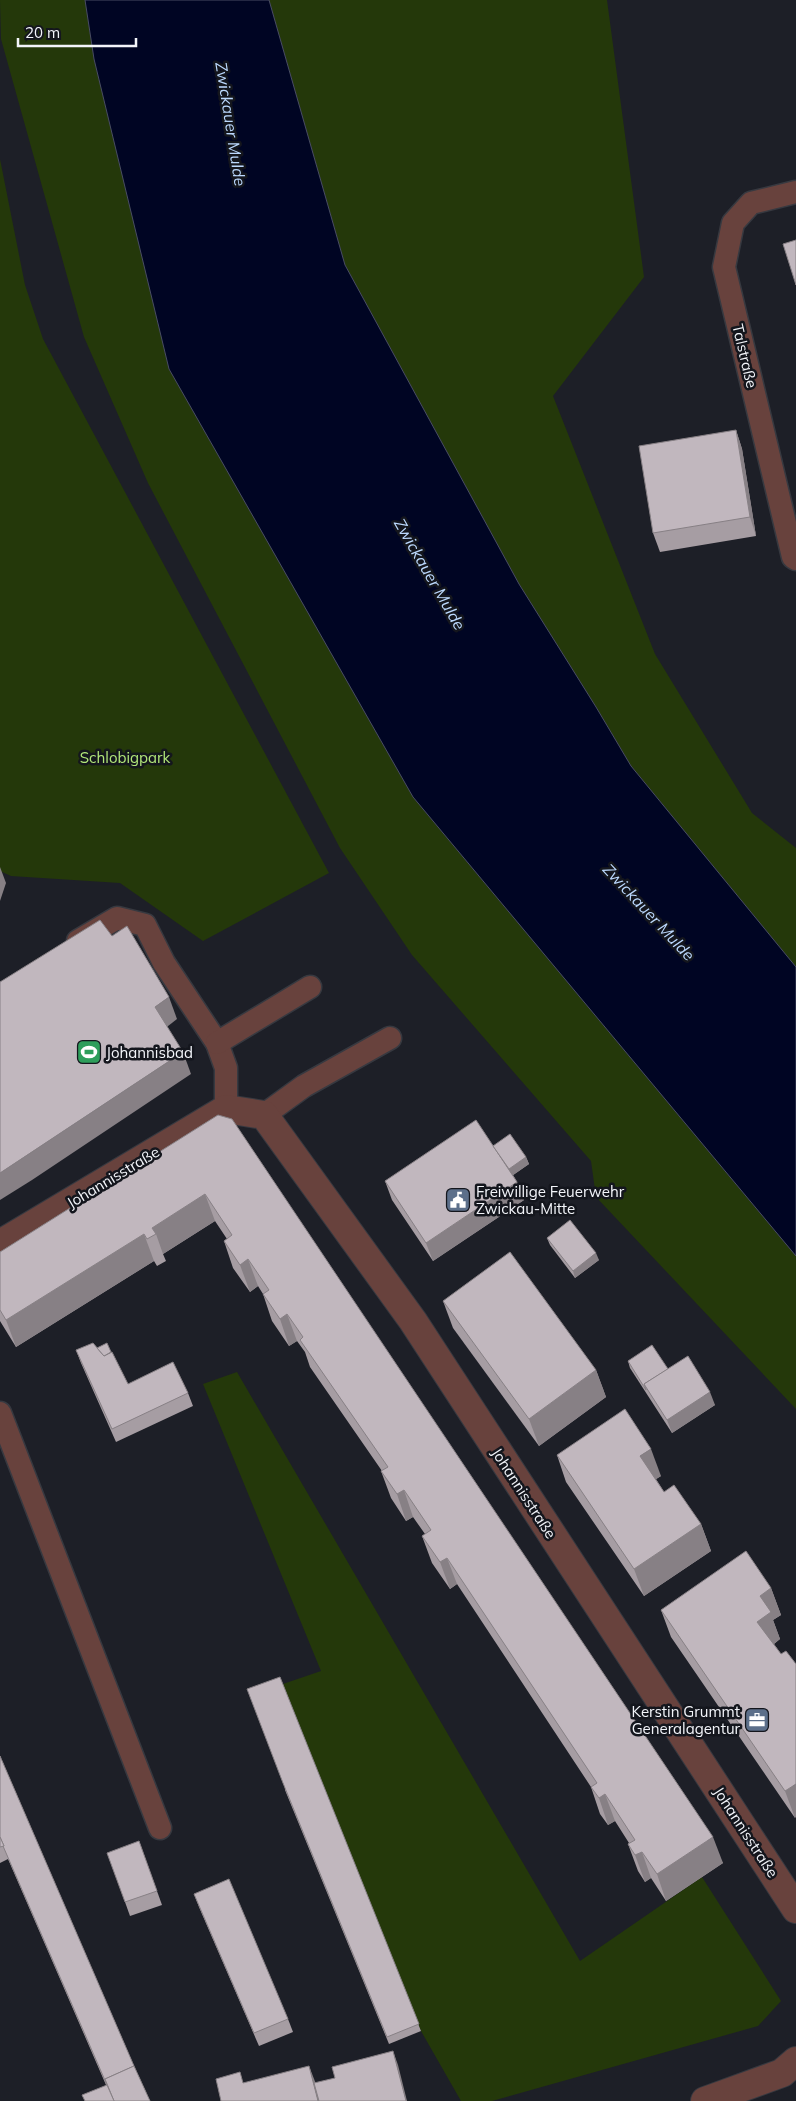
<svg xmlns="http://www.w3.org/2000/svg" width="796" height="2101" viewBox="0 0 796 2101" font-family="Mulish,sans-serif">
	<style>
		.green { fill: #24380a }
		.water { fill: #000523; stroke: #494d64 }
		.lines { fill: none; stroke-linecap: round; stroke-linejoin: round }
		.lane-casing { stroke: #373940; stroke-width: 25 }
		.street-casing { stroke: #373940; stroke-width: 30 }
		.lane { stroke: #68423d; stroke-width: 22 }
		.street { stroke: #68423d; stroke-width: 28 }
		.wall { fill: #a69da3 }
		.shaded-wall { fill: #878085 }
		.building { fill: #c1b7be; stroke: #878085 }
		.labels { text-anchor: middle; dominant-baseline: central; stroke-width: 5; stroke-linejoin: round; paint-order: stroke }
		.street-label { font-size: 15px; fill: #f3f5fa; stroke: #14161d }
		.park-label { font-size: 15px; fill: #b1e679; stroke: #14161d }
		.poi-label { font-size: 15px; fill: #f3f5fa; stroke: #14161d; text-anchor: start }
		.water-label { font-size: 16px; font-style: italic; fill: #bbd8fd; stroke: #14161d }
	</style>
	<rect width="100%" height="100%" fill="#1d1f27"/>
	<g class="green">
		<path d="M0 0H85L94 59 413 797 796 1256V1409L596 1197 591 1161 412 955 340 848 148 483 84 337 1 39Z"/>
		<path d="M269 0H607L644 277 553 396 655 654 752 813 796 848V967L631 766 596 707 519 584 345 265Z"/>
		<path d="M0 159 25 285 43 339 329 873 203 941 120 883 11 876 0 871Z"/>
		<path d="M237 1372 580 1961 702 1877 781 2001 758 2026 492 2101H461L421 2031 283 1684 321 1671 203 1384Z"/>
	</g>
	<path class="water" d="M85 0H269L345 265 519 584 596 707 631 766 796 967V1256L413 797 169 369 94 59Z"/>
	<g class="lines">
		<defs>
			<g id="lane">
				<path d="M796 192 751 203 733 223 724 267 793 557 796 559"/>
				<path d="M78 941 117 918 145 925 164 963 217 1043 226 1068V1109"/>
				<path d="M217 1043 310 987"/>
				<path d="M264 1115 304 1086 390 1038"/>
				<path d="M0 1413 160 1828"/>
			</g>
			<g id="street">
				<path d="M0 1244 226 1109 264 1115 413 1321 796 1909"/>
				<path d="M705 2101 782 2073 796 2061"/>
			</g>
		</defs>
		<use href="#lane" class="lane-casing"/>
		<use href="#street" class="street-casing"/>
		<use href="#lane" class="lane"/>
		<use href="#street" class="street"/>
	</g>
	<g class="wall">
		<path d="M736 430 742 449 756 536 660 552 653 533Z"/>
		<path d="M218 1115 723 1863 666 1901 651 1878 645 1882 638 1871 628 1844 629 1843 615 1821 608 1825 600 1814 591 1787 457 1584 450 1589 432 1563 422 1536 425 1534 413 1517 406 1521 391 1498 381 1471H382L310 1367 305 1352 297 1341 289 1346 272 1321 263 1294 258 1286 250 1292 233 1268 224 1241 227 1239 215 1221 163 1254 166 1261 157 1266 154 1261 16 1347 0 1321V1252Z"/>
		<path d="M493 1145 526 1157 529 1164 513 1175 517 1182 524 1200 433 1261 392 1200 385 1181Z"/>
		<path d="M547 1238 599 1260 575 1278 550 1245Z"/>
		<path d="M443 1301 596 1370 606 1397 539 1446 453 1328Z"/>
		<path d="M76 1350 128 1384 188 1393 193 1406 116 1442 81 1363Z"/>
		<path d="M628 1361 668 1369 715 1405 672 1433 630 1368Z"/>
		<path d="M557 1455 661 1476 656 1479 664 1492 701 1524 711 1551 644 1596 566 1482Z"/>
		<path d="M771 1588 781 1615 773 1620 780 1639 774 1644 781 1654 795 1818 671 1637 661 1610Z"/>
		<path d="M280 1677 421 2031 389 2044 285 1790Z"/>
		<path d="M0 1756 134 2066 150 2101H85L106 2085 8 1859 0 1863Z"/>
		<path d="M139 1841 162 1905 130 1916 125 1902Z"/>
		<path d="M194 1894 288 2019 293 2032 259 2046 199 1907Z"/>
	</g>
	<g class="shaded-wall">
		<path d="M736 430 742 449 756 536 750 517Z"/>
		<path d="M0 867 6 883 0 901Z"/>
		<path d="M169 997 177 1019 163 1030 155 1007Z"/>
		<path d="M183 1052 191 1074 32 1180 0 1200V1173Z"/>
		<path d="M526 1157 529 1164 509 1178 506 1171Z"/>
		<path d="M517 1182 524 1200 433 1261 426 1243Z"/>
		<path d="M205 1194 215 1221 163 1254 156 1234 152 1228Z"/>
		<path d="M144 1234 154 1261 16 1347 6 1320Z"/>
		<path d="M596 1253 599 1260 575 1278 573 1271Z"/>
		<path d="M248 1259 258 1286 250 1292 240 1265Z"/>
		<path d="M287 1314 297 1341 289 1346 280 1319Z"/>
		<path d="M596 1370 606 1397 539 1446 529 1419Z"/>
		<path d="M710 1392 715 1405 672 1433 667 1420Z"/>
		<path d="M651 1449 661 1476 650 1483 640 1456Z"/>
		<path d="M404 1490 413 1517 406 1521 397 1494Z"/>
		<path d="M701 1524 711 1551 644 1596 634 1569Z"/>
		<path d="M447 1558 457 1584 450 1589 440 1562Z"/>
		<path d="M771 1588 781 1615 773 1620 780 1639 767 1649 757 1622 760 1596Z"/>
		<path d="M796 1784V1817L795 1818 785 1791Z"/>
		<path d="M605 1794 615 1821 608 1825 599 1798Z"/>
		<path d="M713 1837 723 1863 666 1901 657 1874Z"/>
		<path d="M642 1852 651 1878 645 1882 635 1855Z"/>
		<path d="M393 2051 398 2065 407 2101H406Z"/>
		<path d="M309 2066 316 2084 320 2101H318Z"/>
	</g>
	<g class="building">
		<path d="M796 240V285L783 244Z"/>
		<path d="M736 430 750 517 653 533 639 446Z"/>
		<path d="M100 920 112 936 127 926 169 997 155 1007 183 1052 0 1173V982Z"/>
		<path d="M218 1115 232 1119 713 1837 657 1874 642 1852 635 1855 628 1844 635 1840 605 1794 599 1798 591 1787 597 1783 447 1558 440 1562 422 1536 431 1530 404 1490 397 1494 381 1471 388 1467 300 1340 303 1337 287 1314 280 1319 263 1294 269 1290 248 1259 240 1265 224 1241 232 1235 205 1194 152 1228 156 1234 147 1239 144 1234 6 1320 0 1310V1252Z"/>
		<path d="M476 1120 517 1182 426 1243 385 1181Z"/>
		<path d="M510 1134 526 1157 509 1169 493 1146Z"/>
		<path d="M570 1220 596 1253 573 1271 547 1238Z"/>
		<path d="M510 1252 596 1370 529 1419 443 1301Z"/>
		<path d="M93 1343 104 1356 112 1352 128 1384 173 1362 188 1393 112 1429 76 1350Z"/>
		<path d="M107 1343 111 1352 104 1356 97 1348Z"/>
		<path d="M652 1345 668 1369 644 1384 646 1390 628 1361Z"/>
		<path d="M688 1356 710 1392 667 1420 644 1384Z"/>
		<path d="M625 1409 651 1449 640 1456 664 1492 674 1485 701 1524 634 1569 557 1455Z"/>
		<path d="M746 1551 771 1588 760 1596 771 1612 757 1622 781 1654 786 1651 796 1664V1784L785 1791 661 1610Z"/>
		<path d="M280 1677 419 2024 387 2037 283 1783 247 1689Z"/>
		<path d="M0 1756 134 2066 105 2079 107 2085 3 1846H4L0 1837Z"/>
		<path d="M0 1837 4 1846 0 1847Z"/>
		<path d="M139 1841 157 1891 125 1902 107 1853Z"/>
		<path d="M229 1879 288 2019 254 2033 194 1894Z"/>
		<path d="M393 2051 406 2101H319L314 2083 335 2078 332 2067Z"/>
		<path d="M134 2066 150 2101H114L105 2079Z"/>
		<path d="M309 2066 318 2101H221L216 2079 240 2072 243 2083Z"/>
		<path d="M107 2085 114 2101H85L82 2095Z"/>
	</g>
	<defs>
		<symbol id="stadium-square" viewBox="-11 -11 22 22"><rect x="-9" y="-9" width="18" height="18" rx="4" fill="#2e9e5b" stroke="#14161d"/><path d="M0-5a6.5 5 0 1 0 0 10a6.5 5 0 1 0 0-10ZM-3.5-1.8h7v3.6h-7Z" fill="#fff"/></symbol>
		<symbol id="civic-square" viewBox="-11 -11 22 22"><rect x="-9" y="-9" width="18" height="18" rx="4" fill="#5c6f8a" stroke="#14161d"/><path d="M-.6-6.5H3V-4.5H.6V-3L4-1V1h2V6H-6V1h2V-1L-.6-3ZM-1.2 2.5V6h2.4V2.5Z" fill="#fff"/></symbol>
		<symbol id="office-square" viewBox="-11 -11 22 22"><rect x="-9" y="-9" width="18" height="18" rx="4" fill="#5c6f8a" stroke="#14161d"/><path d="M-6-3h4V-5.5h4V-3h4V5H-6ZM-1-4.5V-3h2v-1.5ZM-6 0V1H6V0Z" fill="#fff"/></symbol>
	</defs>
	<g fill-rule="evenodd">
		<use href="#stadium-square" x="75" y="1038" width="28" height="28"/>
		<use href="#civic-square" x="444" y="1186" width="28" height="28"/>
		<use href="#office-square" x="743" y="1706" width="28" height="28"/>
	</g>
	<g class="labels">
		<g class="street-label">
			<text transform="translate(745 356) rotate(77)">Talstraße</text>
			<text transform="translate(113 1177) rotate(-31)">Johannisstraße</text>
			<text transform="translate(524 1493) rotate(57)">Johannisstraße</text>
			<text transform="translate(746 1832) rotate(57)">Johannisstraße</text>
		</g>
		<g class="park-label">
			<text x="125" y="757">Schlobigpark</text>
		</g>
		<g class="poi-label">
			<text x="106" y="1052">Johannisbad</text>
			<text x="476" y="1191">Freiwillige Feuerwehr<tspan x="476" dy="17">Zwickau-Mitte</tspan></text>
			<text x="740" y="1711" text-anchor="end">Kerstin Grummt<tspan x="740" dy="17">Generalagentur</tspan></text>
		</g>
		<g class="water-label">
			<text transform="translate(231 124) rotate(81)">Zwickauer Mulde</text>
			<text transform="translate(430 574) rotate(60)">Zwickauer Mulde</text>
			<text transform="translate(649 912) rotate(47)">Zwickauer Mulde</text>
		</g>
	</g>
	<path d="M18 38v8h118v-8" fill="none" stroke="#f3f5fa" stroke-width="2.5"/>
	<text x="25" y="38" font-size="15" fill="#f3f5fa" stroke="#14161d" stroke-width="4" paint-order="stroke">20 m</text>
</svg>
